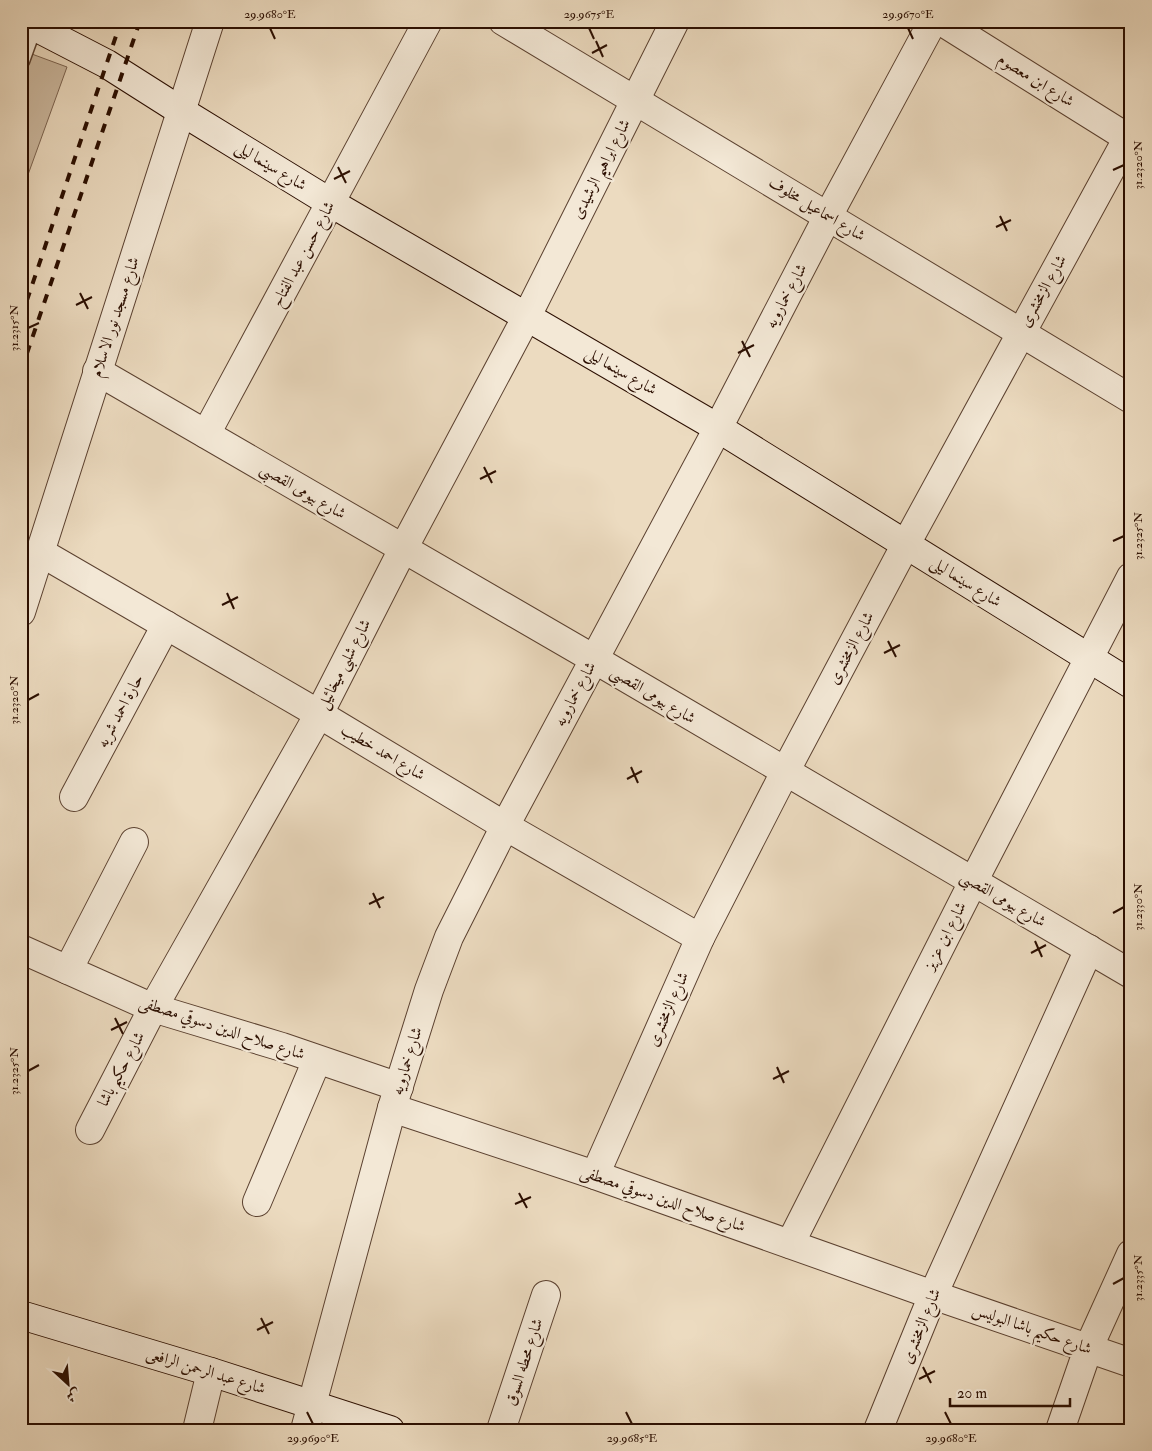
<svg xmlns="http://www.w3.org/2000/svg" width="1152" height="1451" viewBox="0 0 1152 1451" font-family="'IM FELL Double Pica',Amiri,serif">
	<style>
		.green { fill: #cbb89f; stroke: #7b6350 }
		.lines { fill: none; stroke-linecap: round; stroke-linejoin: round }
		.lane-casing { stroke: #5b4130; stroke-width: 19 }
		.street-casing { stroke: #5b4130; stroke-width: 30 }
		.secondary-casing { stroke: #2b0e00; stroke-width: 30 }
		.lane { stroke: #f3e8d6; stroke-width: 16 }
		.street { stroke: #f3e8d6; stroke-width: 28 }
		.secondary { stroke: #f3e8d6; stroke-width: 28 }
		.rail { stroke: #2b0e00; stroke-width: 4; stroke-dasharray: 9 9; stroke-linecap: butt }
		.ticks { fill: none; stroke: #2b0e00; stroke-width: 2 }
		.labels { text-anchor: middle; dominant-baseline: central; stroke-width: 4.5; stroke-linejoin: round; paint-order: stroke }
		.street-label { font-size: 16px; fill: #2b0e00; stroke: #f3e8d6 }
		.neatline { fill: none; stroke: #2b0e00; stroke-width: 2 }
		.ticks-label { font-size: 12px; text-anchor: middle; fill: #2b0e00 }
	</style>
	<rect width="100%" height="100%" fill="#ecdbc0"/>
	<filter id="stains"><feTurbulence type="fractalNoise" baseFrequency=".004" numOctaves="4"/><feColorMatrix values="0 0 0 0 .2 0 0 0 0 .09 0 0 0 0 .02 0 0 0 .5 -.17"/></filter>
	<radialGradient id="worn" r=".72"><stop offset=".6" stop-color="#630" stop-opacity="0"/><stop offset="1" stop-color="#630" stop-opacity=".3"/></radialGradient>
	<path class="green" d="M21 50 67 67 21 194Z"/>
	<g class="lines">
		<defs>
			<path id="lane" d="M21 61 34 25"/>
			<g id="street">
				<path d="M503 21 1131 399"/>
				<path d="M941 21 1131 140"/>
				<path d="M97 371 594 659 1131 974"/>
				<path d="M206 434 428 21"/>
				<path d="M40 552 319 714 505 826 700 938"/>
				<path d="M21 612 210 21"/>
				<path d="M74 797 166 625"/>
				<path d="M21 949 153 1008 282 1047 399 1087"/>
				<path d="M68 970 134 842"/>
				<path d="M392 1108 595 1175 933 1295 1131 1363"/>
				<path d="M90 1130 153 1008 319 714 403 549 527 316 675 21"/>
				<path d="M595 1175 700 938 785 772 906 544 1131 132"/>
				<path d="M257 1202 317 1060"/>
				<path d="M790 1244 973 882 1131 577"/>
				<path d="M197 1430 211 1372"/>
				<path d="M305 1430 392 1108 429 990 449 937 505 826 718 428 828 216 933 21"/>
				<path d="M501 1430 546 1295"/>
				<path d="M878 1430 933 1295 1089 949"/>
				<path d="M1060 1430 1088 1349 1131 1254"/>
			</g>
			<g id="secondary">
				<path d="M24 21 107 64 181 111 331 203 718 428 1131 684"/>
				<path d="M21 1315 211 1372 390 1430"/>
			</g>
		</defs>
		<use href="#lane" class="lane-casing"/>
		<use href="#street" class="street-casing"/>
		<use href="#secondary" class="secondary-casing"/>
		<use href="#lane" class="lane"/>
		<use href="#street" class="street"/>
		<use href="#secondary" class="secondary"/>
		<g class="rail">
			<path d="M21 318 121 21"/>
			<path d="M21 371 140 21"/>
		</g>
	</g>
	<path class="ticks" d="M270 28 275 39M589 28 594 39M908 28 913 39M596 41 603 57M592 53 607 45M338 167 346 183M1113 170 1124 165M334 179 350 171M1000 216 1007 231M996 227 1011 220M80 293 88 309M76 305 92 297M28 328 39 323M742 341 750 357M738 353 754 345M484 467 492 483M480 479 496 471M1113 541 1124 536M227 593 234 609M222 605 238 597M888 641 896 657M884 653 900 645M28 700 39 694M631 767 638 783M627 779 642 771M373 893 380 908M369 904 384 897M1113 913 1124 907M1035 941 1042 957M1031 953 1046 945M115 1018 123 1034M111 1030 127 1022M777 1067 784 1083M28 1071 39 1065M773 1079 789 1071M519 1193 527 1208M515 1204 531 1197M1113 1284 1124 1278M261 1318 269 1334M257 1330 273 1322M923 1367 931 1383M919 1379 935 1371M307 1412 313 1424M626 1412 632 1424M945 1412 951 1424"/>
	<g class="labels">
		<g class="street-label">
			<text transform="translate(1036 80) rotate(32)">شارع ابن معصوم</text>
			<text transform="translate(271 166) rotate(31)">شارع سينما ليلى</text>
			<text transform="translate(601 169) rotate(-63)">شارع ابراهيم الرشيدى</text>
			<text transform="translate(817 209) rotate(31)">شارع اسماعيل مخلوف</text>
			<text transform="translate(303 254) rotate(-62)">شارع حسن عبد الفتاح</text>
			<text transform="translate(1043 291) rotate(-61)">شارع الزمخشرى</text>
			<text transform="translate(786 296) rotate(-62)">شارع خمارويه</text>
			<text transform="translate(115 317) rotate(-72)">شارع مسجد نور الاسلام</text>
			<text transform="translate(621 371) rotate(30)">شارع سينما ليلى</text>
			<text transform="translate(303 491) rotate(30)">شارع بيومى القصبى</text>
			<text transform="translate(966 582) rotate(32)">شارع سينما ليلى</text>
			<text transform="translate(851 648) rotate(-62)">شارع الزمخشرى</text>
			<text transform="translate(344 664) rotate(-63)">شارع شلبى ميخائيل</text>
			<text transform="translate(575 694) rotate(-62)">شارع خمارويه</text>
			<text transform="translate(653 695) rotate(31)">شارع بيومى القصبى</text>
			<text transform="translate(120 711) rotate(-62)">حارة احمد شريه</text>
			<text transform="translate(383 752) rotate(31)">شارع احمد خطيب</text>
			<text transform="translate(1003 899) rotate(30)">شارع بيومى القصبى</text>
			<text transform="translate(945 936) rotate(-63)">شارع ابن عزيز</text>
			<text transform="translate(668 1009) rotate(-66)">شارع الزمخشرى</text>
			<text transform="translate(222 1028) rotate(18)">شارع صلاح الدين دسوقي مصطفى</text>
			<text transform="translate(407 1061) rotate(-73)">شارع خمارويه</text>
			<text transform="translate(121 1069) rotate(-62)">شارع حكيم باشا</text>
			<text transform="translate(663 1199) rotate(19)">شارع صلاح الدين دسوقي مصطفى</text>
			<text transform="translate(921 1326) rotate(-68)">شارع الزمخشرى</text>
			<text transform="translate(1032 1329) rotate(19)">شارع حكيم باشا البوليس</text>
			<text transform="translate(524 1362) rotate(-72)">شارع محطه السوق</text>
			<text transform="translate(206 1371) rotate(17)">شارع عبد الرحمن الرافعى</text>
		</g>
	</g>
	<rect width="1152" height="1451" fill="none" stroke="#ecdbc0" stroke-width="55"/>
	<g transform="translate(68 1384) rotate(154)" stroke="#f3e8d6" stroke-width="4" paint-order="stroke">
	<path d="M0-4L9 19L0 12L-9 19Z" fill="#2b0e00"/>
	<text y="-8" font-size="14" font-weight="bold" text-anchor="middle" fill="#2b0e00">ش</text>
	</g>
	<path d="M950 1398v8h120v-8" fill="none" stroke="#2b0e00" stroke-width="2.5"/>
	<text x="957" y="1398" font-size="15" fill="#2b0e00" stroke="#f3e8d6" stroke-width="4" paint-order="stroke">20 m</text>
	<rect x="28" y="28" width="1096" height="1396" class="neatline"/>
	<g class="ticks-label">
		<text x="270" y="18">29.9680°E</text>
		<text x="589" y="18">29.9675°E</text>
		<text x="908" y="18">29.9670°E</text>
		<text transform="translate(1138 165) rotate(-90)" y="4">31.2320°N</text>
		<text transform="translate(14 328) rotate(-90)" y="4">31.2315°N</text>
		<text transform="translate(1138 536) rotate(-90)" y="4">31.2325°N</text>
		<text transform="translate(14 700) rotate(-90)" y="4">31.2320°N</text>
		<text transform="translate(1138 907) rotate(-90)" y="4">31.2330°N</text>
		<text transform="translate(14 1071) rotate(-90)" y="4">31.2325°N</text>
		<text transform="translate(1138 1278) rotate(-90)" y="4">31.2335°N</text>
		<text x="313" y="1442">29.9690°E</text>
		<text x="632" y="1442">29.9685°E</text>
		<text x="951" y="1442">29.9680°E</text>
	</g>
	<rect width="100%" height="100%" filter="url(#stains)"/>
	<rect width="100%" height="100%" fill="url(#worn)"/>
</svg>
